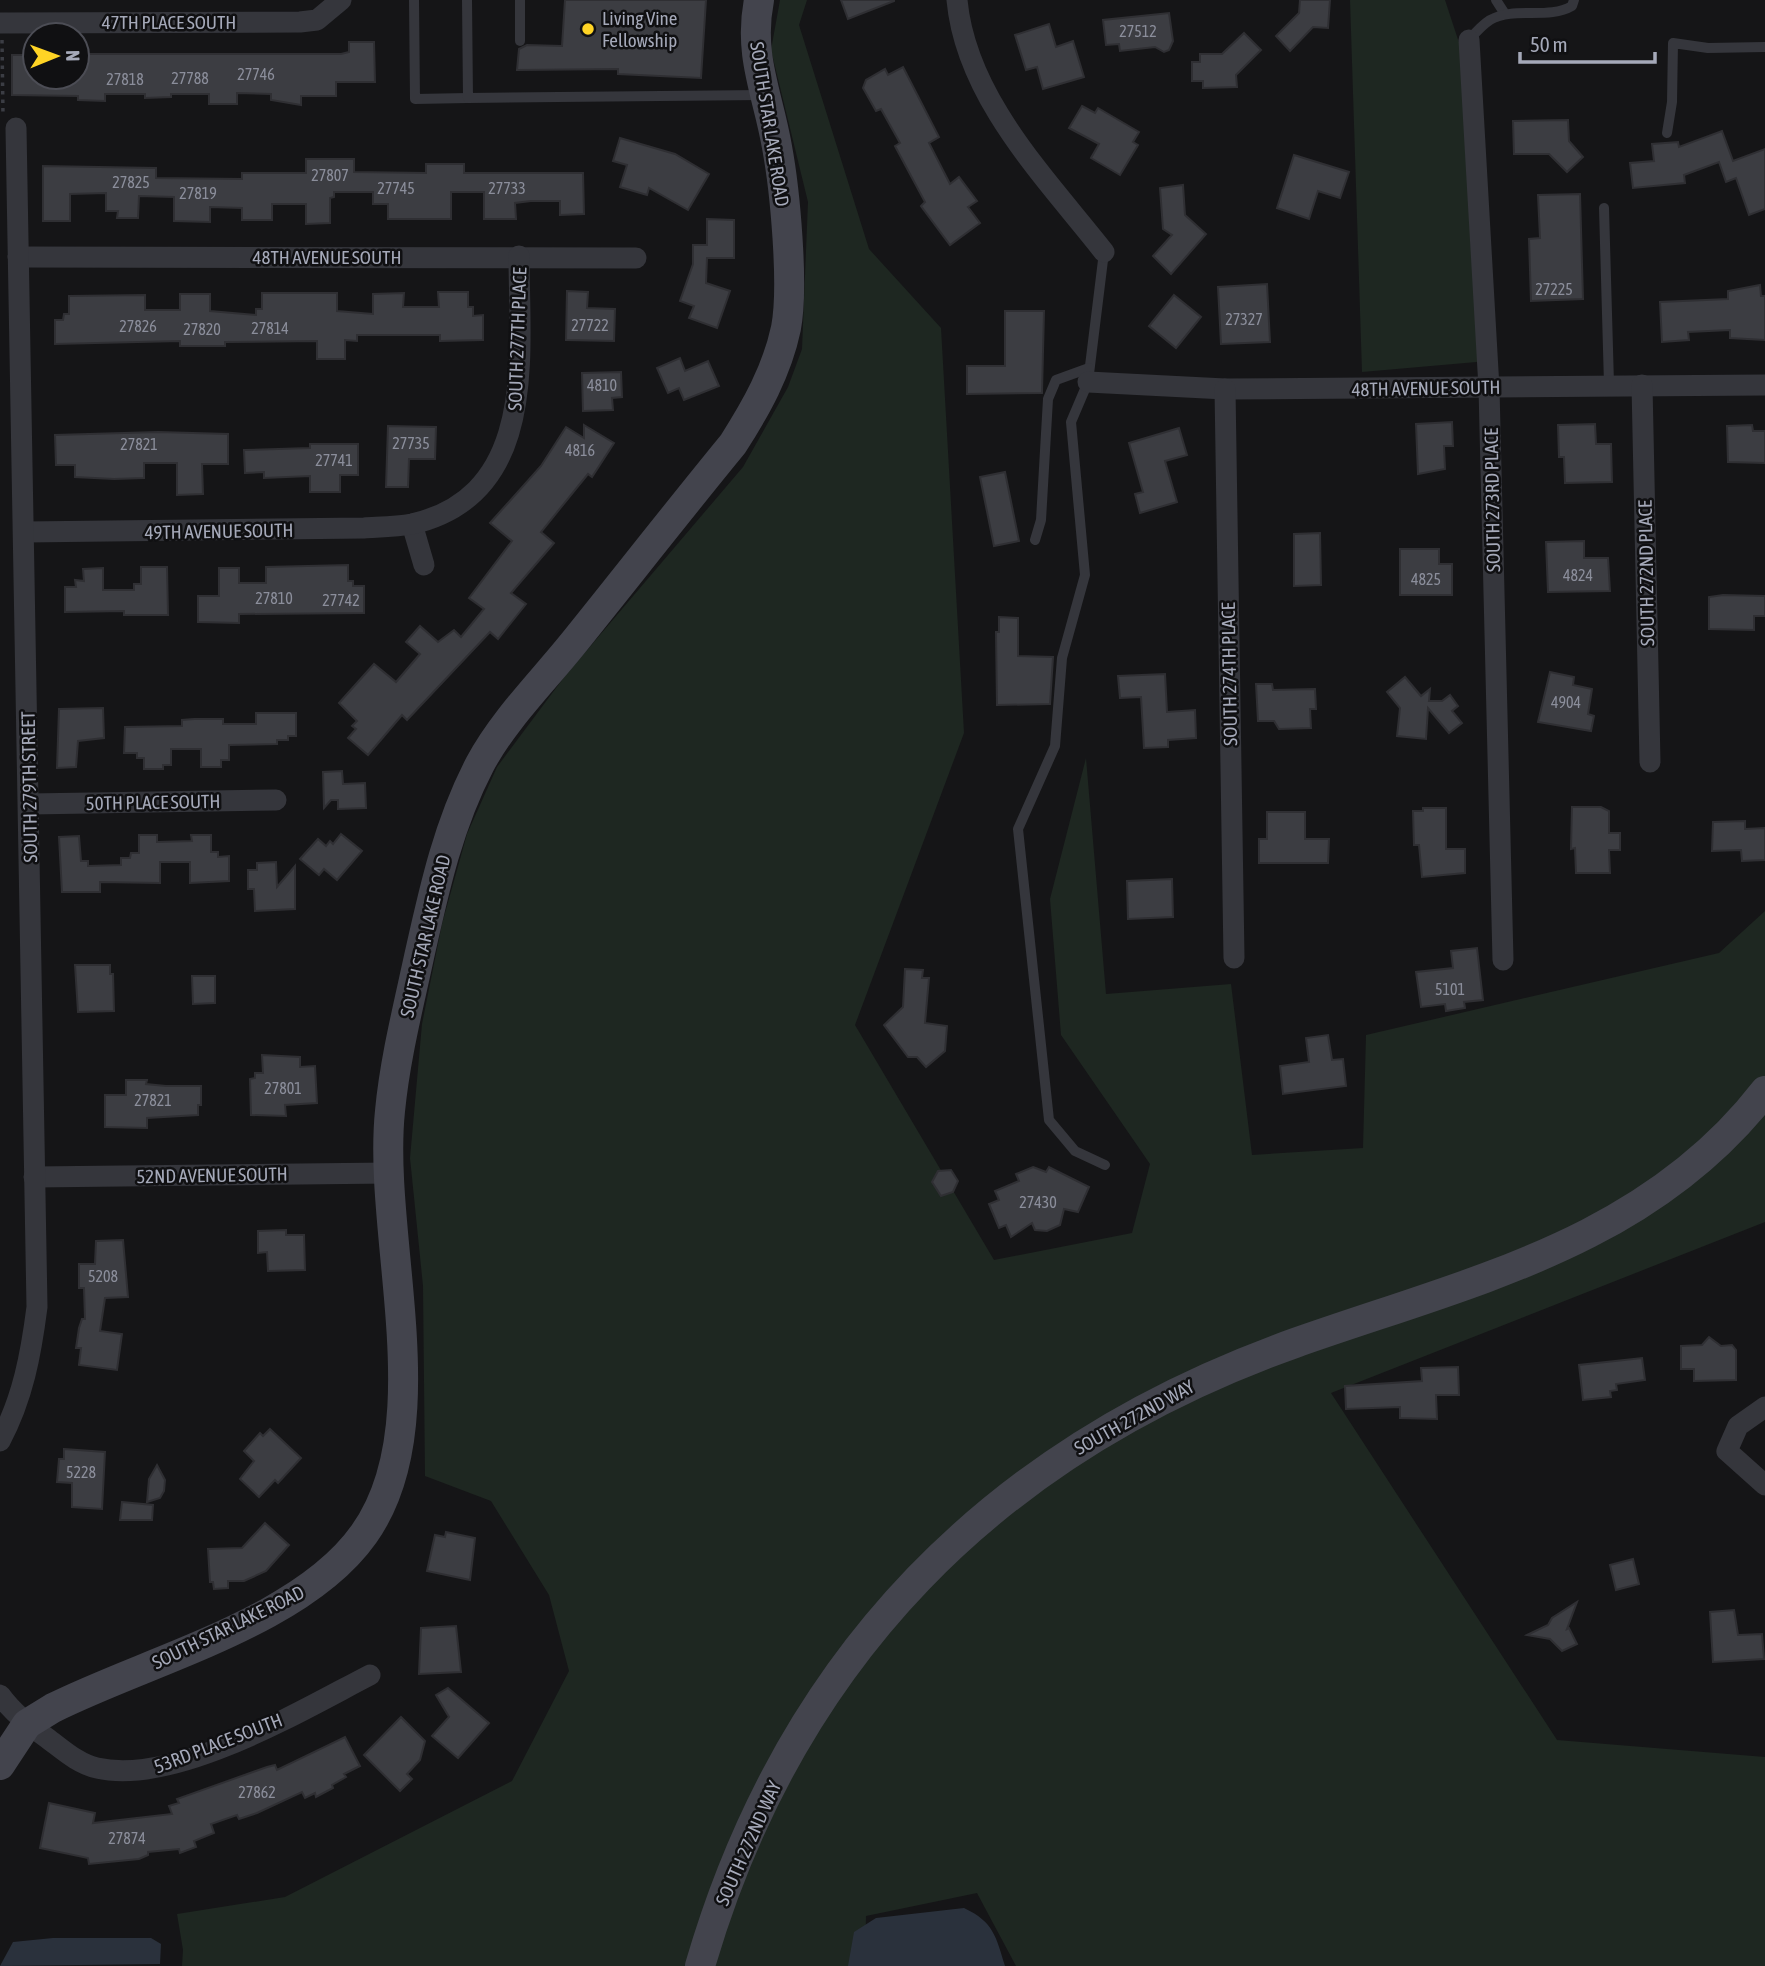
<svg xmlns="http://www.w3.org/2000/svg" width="1765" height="1966" viewBox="0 0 1765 1966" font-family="'Asap Condensed',sans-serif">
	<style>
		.green { fill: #1e2721 }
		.water { fill: #2a313c }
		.building { fill: #3c3d42; stroke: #2f2f33; stroke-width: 2 }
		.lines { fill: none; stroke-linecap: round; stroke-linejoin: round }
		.path { stroke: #3b3d44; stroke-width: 3.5; stroke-dasharray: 3.5 5; stroke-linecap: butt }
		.lane { stroke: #35363c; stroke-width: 10 }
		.street { stroke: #35363c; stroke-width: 21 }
		.secondary { stroke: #43444d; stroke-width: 30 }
		.poi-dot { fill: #ffd425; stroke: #101012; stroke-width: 2.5 }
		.labels { text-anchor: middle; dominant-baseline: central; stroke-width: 5; stroke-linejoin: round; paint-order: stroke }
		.number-label { font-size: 16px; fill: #8b8e9b }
		.poi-label { font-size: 19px; fill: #a5a9b9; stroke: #101012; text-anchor: start }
		.street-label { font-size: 19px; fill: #a5a9b9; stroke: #101012 }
	</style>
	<rect width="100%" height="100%" fill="#151517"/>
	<g class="green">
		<path d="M780 0H807L799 25 869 249 941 328 964 733 855 1025 994 1260 1132 1233 1150 1164 1061 1035 1050 899 1086 758 1106 994 1231 984 1252 1155 1363 1148 1366 1035 1719 953 1765 911V1222L1331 1393 1557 1740 1765 1757V1966H1016L977 1893 866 1916 865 1966H182L183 1950 177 1914 285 1897 512 1781 569 1671 549 1595 491 1501 425 1476 423 1286 410 1158 422 1024 442 924 467 834 497 767 565 676 743 467 788 387 802 349 808 202 771 50Z"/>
		<path d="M1350 0H1445L1471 79 1488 361 1362 372Z"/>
	</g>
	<g class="water">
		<path d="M964 1908C994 1922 996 1937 1005 1966H848L854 1932 876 1918Z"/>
		<path d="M53 1938H151L161 1944 160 1964 0 1966 13 1942Z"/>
	</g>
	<g class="building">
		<path d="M565 0H706L701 78 618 74V69L517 70 519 49 527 45 562 46Z"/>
		<path d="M841 0H894V1L848 19Z"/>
		<path d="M1300 0H1330L1328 28 1313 27 1290 51 1276 36 1299 13Z"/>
		<path d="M1169 13 1173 41 1169 50 1164 52 1155 47 1120 51 1119 44 1106 45 1103 20Z"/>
		<path d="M1049 24 1056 47 1073 41 1084 77 1043 89 1037 67 1026 70 1015 35Z"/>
		<path d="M1244 33 1261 50 1236 75 1237 87 1203 88V81H1192V62H1200V54H1222Z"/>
		<path d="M349 42H374L375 82H336V96H301V105L271 100V94L237 93V104H209V94H171V97L145 98V94H105V101L78 100V96L12 95V55H35V77H78L79 54H341L349 52Z"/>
		<path d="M903 67 939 137 929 143 950 184 959 177 977 201 968 207 980 223 950 245 921 206 925 202 895 146 900 143 881 109 876 111 863 88 866 80 885 69 888 75Z"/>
		<path d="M1082 106 1095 113 1098 108 1139 132 1133 142 1138 145 1120 175 1091 158 1099 144 1069 128Z"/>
		<path d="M1568 120 1569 141 1583 157 1567 172 1549 154H1514L1513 121Z"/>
		<path d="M1722 131 1733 161 1765 149V209L1749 215 1736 178 1726 182 1719 162 1684 175 1685 183 1633 188 1630 163 1654 161 1652 144 1678 142 1679 147Z"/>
		<path d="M620 138 675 154 709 174 688 210 649 188 647 195 620 187 627 165 613 161Z"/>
		<path d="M1294 155 1349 172 1340 198 1318 191 1309 219 1277 208Z"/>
		<path d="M306 159H354V172L426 173V164H464V173H583L584 214 560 215V201H531L515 203 516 219H484V192H451V219H388V204H373V192H334V197L330 198V223L306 224V204H272V220H242V208L210 207V222L174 221V197L139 196 138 218H117L118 211H106V193L70 194V221H43V166L156 168V178L242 179V173H306Z"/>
		<path d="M1183 185 1185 215 1206 234 1171 274 1153 256 1172 235 1163 229 1160 188Z"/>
		<path d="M1580 194 1583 299 1531 301 1529 239 1540 238 1538 195Z"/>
		<path d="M707 219 734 220V258H707L706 283 730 291 717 328 689 318 694 306 680 301 693 264V245H707Z"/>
		<path d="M1267 284 1270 342 1221 344 1218 287Z"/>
		<path d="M1760 285 1761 296H1765V340L1730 338V330L1688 332 1689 340 1662 342 1660 302 1728 299V291Z"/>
		<path d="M567 291 588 292 587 308 615 309 614 341 566 340Z"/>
		<path d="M438 292H468V307H473V316L483 315V340L440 341V335H357V341L345 340V359H317V341L225 342V346H180V341L55 344V320H63L64 314H69V296L145 295V310H180V294H210V311L256 315V309H262V293H337V311L373 314V294L404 293 403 307H439Z"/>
		<path d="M1174 295 1201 317 1176 348 1149 326Z"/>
		<path d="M1005 311H1044L1042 393 967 394V366H1005Z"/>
		<path d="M680 358 685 371 708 361 719 386 684 400 679 388 668 393 657 368Z"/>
		<path d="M621 372 622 397 612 398 613 410 583 411 582 373Z"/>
		<path d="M1452 422 1453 446H1444L1445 469 1418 474 1416 424Z"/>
		<path d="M1595 424 1596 444H1611L1612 482 1565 483 1564 457H1559L1558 425Z"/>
		<path d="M584 425 614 443 592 477 588 474 541 532 554 543 511 593 526 604 498 639 490 632 407 720 402 715 368 755 348 738 356 729 352 726 357 721 339 703 374 664 396 682 420 654 406 642 420 626 438 642 454 630 461 637 484 609 469 598 512 541 490 523 541 466 566 427 584 438Z"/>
		<path d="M1752 425 1753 431H1765V463L1728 462 1727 426Z"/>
		<path d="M388 426 436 427 435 459H409L408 487H386Z"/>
		<path d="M1179 428 1187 455 1165 461 1177 502 1140 513 1135 494 1143 492 1129 443Z"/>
		<path d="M158 432 228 434V464H202L203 494 177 495V463H144V478L114 479 75 477V465H56L55 435Z"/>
		<path d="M310 444H358V475H340V492H310V476L264 478V472L245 473 244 450 310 448Z"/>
		<path d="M1005 472 1019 541 994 546 980 477Z"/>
		<path d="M1320 533 1321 585 1294 586V534Z"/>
		<path d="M1584 541V558H1608L1610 591 1548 592 1546 542Z"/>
		<path d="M1400 549H1439V564H1452V595H1400Z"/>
		<path d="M348 565V581H353V586H364V613L239 614V623L198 622V596H219V568H239V583H266V567Z"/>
		<path d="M141 567H167L168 615H124V611L65 612V587H76L75 580 84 581 83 569 103 568V590H134V584H141Z"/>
		<path d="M1723 595 1765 596V616H1754V630L1709 629V597Z"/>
		<path d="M999 617 1018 618V656L1053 657 1050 704 997 705 996 632H999Z"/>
		<path d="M1550 672 1574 677 1573 685 1592 689 1588 714 1594 716 1591 731 1538 722Z"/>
		<path d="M1165 674 1167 712 1195 710 1196 738 1168 740V747L1144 748 1141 697 1120 698 1118 676Z"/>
		<path d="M1405 677 1421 696 1430 689 1429 701H1442L1450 695 1458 706 1452 711 1462 723 1449 733 1428 708 1426 739 1397 736 1400 708 1387 692Z"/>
		<path d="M1256 684H1272L1273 690 1315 689 1316 709H1310L1311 728 1279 729 1274 721H1258Z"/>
		<path d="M103 708 104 738 78 741 76 767 57 768 59 709Z"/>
		<path d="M256 713H296V736H288V740H277V744L229 745V760H221V767H201V749H171V765H163V769H144V758H137V753H124L125 727 182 726V720L194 719H223V724H256Z"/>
		<path d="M342 771 343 784 365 783 366 808 338 809V800H331L324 808 323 772Z"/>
		<path d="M1572 807H1601L1609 811V833H1620V850H1609L1610 873H1576L1575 848 1571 849Z"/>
		<path d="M1423 808H1446V849H1465V873L1422 877 1419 845H1414L1413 811H1423Z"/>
		<path d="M1267 812H1305V839H1329L1328 863H1259V839H1267Z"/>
		<path d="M1745 821V829L1765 828V860L1742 861 1741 850 1712 851 1713 822Z"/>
		<path d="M341 834 362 851 337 880 324 869 319 875 300 859 318 839 326 846 330 841 333 844Z"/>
		<path d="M139 835H157V842L192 841 191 835H211V852H218V857L229 856V881L190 883V862H160V883L100 882V892H62L59 837 79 836 81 861H88V866L121 865V858H130L131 853H139Z"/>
		<path d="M276 862 277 887 295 866V909L255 911 254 889H248V870H257V863Z"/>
		<path d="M1172 879 1173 917 1128 919 1127 881Z"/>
		<path d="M1477 948 1483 1000 1464 1002 1465 1008 1446 1011 1445 1004 1421 1007 1416 972 1453 968 1451 951Z"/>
		<path d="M75 965H110V974H113L114 1011 78 1012Z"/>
		<path d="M905 969 923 970 922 978H929L925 1023 947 1026 945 1051 926 1067 917 1057H908L884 1025 903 1007Z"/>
		<path d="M192 976H215V1003L193 1004Z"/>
		<path d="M1328 1035 1332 1060 1343 1059 1346 1086 1283 1094 1280 1066 1309 1062 1306 1038Z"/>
		<path d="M262 1055 300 1057V1067L315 1066 317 1103 285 1105 286 1116 251 1115 250 1079 255 1078V1073H263Z"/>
		<path d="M126 1080H147L146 1084 166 1086H201V1105H198V1115L147 1118V1128L105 1127V1095H126Z"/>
		<path d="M1033 1167 1046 1172 1049 1167 1089 1187 1078 1212 1064 1209 1060 1225 1047 1231 1035 1230 1032 1223 1011 1237 1006 1225 999 1228 989 1204 999 1200 995 1191 1019 1181 1016 1174Z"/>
		<path d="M951 1170 958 1181 953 1192 941 1196 932 1182 938 1171Z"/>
		<path d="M286 1230V1235H304L305 1270 268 1271 267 1252 258 1253V1231Z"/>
		<path d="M123 1240 128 1297 105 1298 100 1331 122 1334 117 1370 79 1365 81 1348H76L79 1328 82 1319H85L84 1288H79V1264H95L96 1241Z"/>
		<path d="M1709 1337 1721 1346 1732 1345 1736 1350V1380L1694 1381V1369H1681V1346L1702 1345Z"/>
		<path d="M1642 1358 1645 1380 1616 1384 1617 1390 1610 1391 1611 1397 1583 1400 1579 1365Z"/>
		<path d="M1458 1367 1459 1395H1436L1437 1419 1400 1418V1407L1346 1409 1345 1386 1422 1381 1421 1368Z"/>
		<path d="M270 1429 301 1458 278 1483 275 1480 259 1497 240 1479 254 1461 244 1451 260 1433 263 1436Z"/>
		<path d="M64 1449 105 1452 102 1509 72 1507V1483L57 1482 59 1459H64Z"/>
		<path d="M157 1465 165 1480 164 1491 160 1498 147 1502 149 1479Z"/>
		<path d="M122 1502 153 1505 152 1520H120Z"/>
		<path d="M265 1523 289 1545 266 1571 244 1581H228V1588L214 1589 213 1582H210L208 1549 242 1548Z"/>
		<path d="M446 1532 475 1538 470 1580 427 1571 435 1535 445 1537Z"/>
		<path d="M1633 1559 1639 1584 1616 1590 1610 1565Z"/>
		<path d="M1577 1602 1567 1629 1569 1628 1577 1644 1562 1651 1550 1639 1527 1635 1548 1625 1552 1618Z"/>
		<path d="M1734 1610 1738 1635 1762 1634 1764 1659 1713 1662 1710 1612Z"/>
		<path d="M456 1626 461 1672 419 1674 421 1628Z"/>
		<path d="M448 1688 489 1723 458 1758 432 1736 449 1717 436 1695Z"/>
		<path d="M401 1717 425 1741 420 1760 407 1774 412 1779 400 1791 364 1755Z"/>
		<path d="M345 1737 360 1766 344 1774 346 1777 332 1785 333 1788 316 1797 315 1793 305 1798 302 1792 257 1813 239 1819 237 1815 211 1824 214 1833 194 1841 196 1847 180 1853 179 1849 148 1852V1855L139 1859 89 1864 88 1858 40 1848 49 1803 95 1813 93 1823 172 1814 169 1806 179 1803 177 1799 267 1767 275 1765 277 1770Z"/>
	</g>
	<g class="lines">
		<path class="path" d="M2 40 3 116"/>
		<g class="lane">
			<path d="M414 0 415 99 468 98"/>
			<path d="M467 0 468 98 763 95"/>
			<path d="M1496 0 1505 14"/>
			<path d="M1469 40C1475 33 1482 25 1490 20 1515 6 1548 20 1572 6L1574 0"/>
			<path d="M520 41V0"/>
			<path d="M1667 133 1672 102 1673 43 1708 48 1765 47"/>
			<path d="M1604 208 1609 384"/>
			<path d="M1104 252 1088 382 1071 422 1085 575 1062 658 1055 746 1018 829 1049 1120 1075 1151 1105 1165"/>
			<path d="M1035 540 1041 520 1048 399 1056 380 1089 368"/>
		</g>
		<g class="street">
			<path d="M957 0C966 98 1046 178 1104 252"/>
			<path d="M0 23 300 22 317 20 341 0"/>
			<path d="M1469 40 1489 388 1503 960"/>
			<path d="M18 257 636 258"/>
			<path d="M1088 382 1225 389 1765 385"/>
			<path d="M1642 385 1650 762"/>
			<path d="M1225 389 1234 958"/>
			<path d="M412 524 424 565"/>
			<path d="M25 532 364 528C379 527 396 527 412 524 539 495 519 354 519 256"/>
			<path d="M30 804 276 800"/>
			<path d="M34 1177 390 1173"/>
			<path d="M1765 1407 1738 1426 1727 1451 1765 1485"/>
			<path d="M0 1441C23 1398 31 1354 37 1307L16 128"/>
			<path d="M0 1695C13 1713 29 1725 47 1738 62 1749 78 1764 97 1768 175 1786 300 1711 370 1675"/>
		</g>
		<g class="secondary">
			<path d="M0 1765 27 1724 53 1708C149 1660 302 1622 364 1534 442 1425 377 1237 390 1111 395 1059 408 1008 419 957 434 890 448 825 480 764 503 721 541 683 571 646 625 579 678 511 733 444 756 408 777 371 786 328 794 286 785 190 777 147 768 94 748 56 759 0"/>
			<path d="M700 1966C790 1657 994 1450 1295 1343 1467 1282 1647 1244 1765 1091"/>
		</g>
	</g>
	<circle class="poi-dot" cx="588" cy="29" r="7"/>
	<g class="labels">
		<g class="number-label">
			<text x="1138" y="31">27512</text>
			<text x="256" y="74">27746</text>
			<text x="190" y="78">27788</text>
			<text x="125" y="79">27818</text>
			<text x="330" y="175">27807</text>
			<text x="131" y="182">27825</text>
			<text x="396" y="188">27745</text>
			<text x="507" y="188">27733</text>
			<text x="198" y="193">27819</text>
			<text x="1554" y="289">27225</text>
			<text x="1244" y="319">27327</text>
			<text x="590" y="325">27722</text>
			<text x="138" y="326">27826</text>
			<text x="270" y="328">27814</text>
			<text x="202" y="329">27820</text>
			<text x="602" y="385">4810</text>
			<text x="411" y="443">27735</text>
			<text x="139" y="444">27821</text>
			<text x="580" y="450">4816</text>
			<text x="334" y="460">27741</text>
			<text x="1578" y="575">4824</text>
			<text x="1426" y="579">4825</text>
			<text x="274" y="598">27810</text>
			<text x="341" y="600">27742</text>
			<text x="1566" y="702">4904</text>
			<text x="1450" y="989">5101</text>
			<text x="283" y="1088">27801</text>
			<text x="153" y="1100">27821</text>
			<text x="1038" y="1202">27430</text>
			<text x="103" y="1276">5208</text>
			<text x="81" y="1472">5228</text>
			<text x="257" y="1792">27862</text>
			<text x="127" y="1838">27874</text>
		</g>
		<g class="poi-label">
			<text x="602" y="18">Living Vine<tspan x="602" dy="22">Fellowship</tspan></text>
		</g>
		<g class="street-label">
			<text x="169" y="22">47TH PLACE SOUTH</text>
			<text transform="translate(770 124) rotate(81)">SOUTH STAR LAKE ROAD</text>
			<text x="327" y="257">48TH AVENUE SOUTH</text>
			<text transform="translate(517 339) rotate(-88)">SOUTH 277TH PLACE</text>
			<text transform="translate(1426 388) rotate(-1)">48TH AVENUE SOUTH</text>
			<text transform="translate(1492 500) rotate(-91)">SOUTH 273RD PLACE</text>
			<text transform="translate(219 531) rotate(-1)">49TH AVENUE SOUTH</text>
			<text transform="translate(1646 573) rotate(-91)">SOUTH 272ND PLACE</text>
			<text transform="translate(1229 674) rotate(-91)">SOUTH 274TH PLACE</text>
			<text transform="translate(29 787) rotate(-91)">SOUTH 279TH STREET</text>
			<text transform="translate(153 802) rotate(-1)">50TH PLACE SOUTH</text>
			<text transform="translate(425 936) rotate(-77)">SOUTH STAR LAKE ROAD</text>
			<text transform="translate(212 1175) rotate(-1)">52ND AVENUE SOUTH</text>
			<text transform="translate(1134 1417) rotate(-29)">SOUTH 272ND WAY</text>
			<text transform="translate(228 1627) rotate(-26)">SOUTH STAR LAKE ROAD</text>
			<text transform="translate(218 1743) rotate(-21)">53RD PLACE SOUTH</text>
			<text transform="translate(748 1843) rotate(-66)">SOUTH 272ND WAY</text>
		</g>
	</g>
	<g transform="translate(56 56) rotate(89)"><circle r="33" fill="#101012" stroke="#4c4d55" stroke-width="2"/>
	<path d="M0-5L12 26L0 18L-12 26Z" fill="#ffd425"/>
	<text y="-10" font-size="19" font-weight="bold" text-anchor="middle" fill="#a5a9b9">N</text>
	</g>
	<path d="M1520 52v10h135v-10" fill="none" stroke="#a5a9b9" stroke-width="3.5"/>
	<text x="1530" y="52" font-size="21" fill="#a5a9b9" stroke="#101012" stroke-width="5" paint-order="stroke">50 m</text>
</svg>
